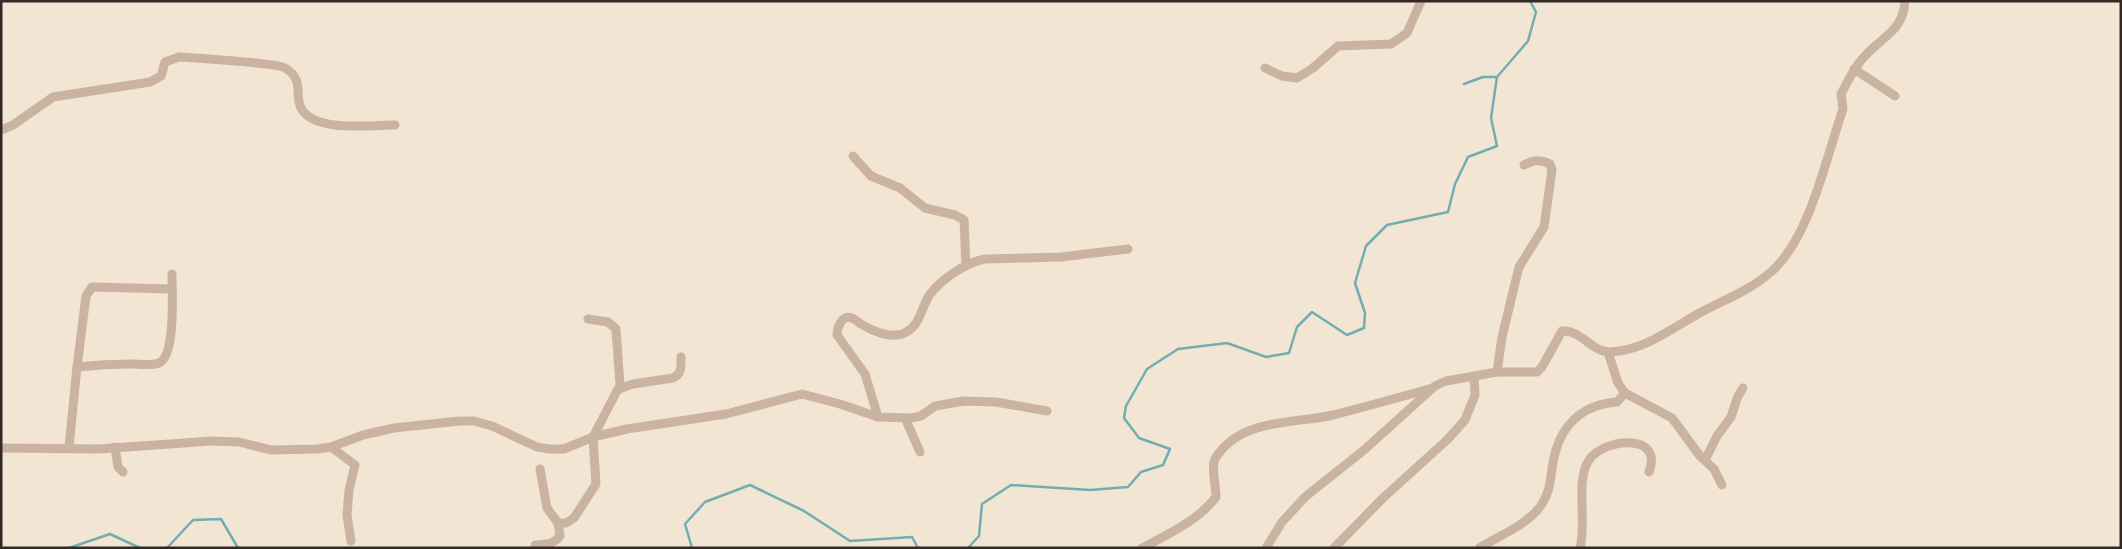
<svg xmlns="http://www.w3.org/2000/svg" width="2122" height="549" viewBox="0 0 2122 549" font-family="Signika,sans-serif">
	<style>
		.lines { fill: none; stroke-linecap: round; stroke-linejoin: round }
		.stream { stroke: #72adb1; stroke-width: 2.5 }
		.minor { stroke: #cab4a0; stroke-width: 9 }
	</style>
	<rect width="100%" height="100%" fill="#f2e5d4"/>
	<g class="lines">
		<g class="stream">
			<path d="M1464 84 1483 77H1497L1528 41 1536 12 1530 1"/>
			<path d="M69 548 110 534 140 548"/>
			<path d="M167 548 193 520 221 519 238 548"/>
			<path d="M692 548 685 524 705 502 750 485 804 511 850 541 912 537 918 548"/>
			<path d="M968 548 979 536 982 504 1011 485 1090 490 1128 487 1141 472 1163 465 1170 449 1139 438 1124 418 1126 406 1147 369 1178 349 1227 343 1266 357 1289 353 1297 327 1312 312 1347 335 1364 328 1365 313 1355 283 1366 246 1387 225 1448 212 1455 184 1468 157 1497 146 1491 118 1497 77"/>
		</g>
		<g class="minor">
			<path d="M1265 68 1282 76 1297 78 1313 68 1338 46 1391 44 1407 33 1421 1"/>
			<path d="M1854 69 1895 96"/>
			<path d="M1 130 13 125 53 97 150 82 161 76 165 62 179 57C194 58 277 63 285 68 305 80 294 94 301 108 314 133 372 125 395 125"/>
			<path d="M853 156 871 176 900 188 925 208 955 215 964 220 966 266"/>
			<path d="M1608 352 1618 383 1625 393 1672 418 1700 456 1714 469 1722 485"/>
			<path d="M77 367 86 296 92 287 172 289"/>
			<path d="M1497 372 1502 337 1519 267 1544 227 1552 170 1550 164C1540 159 1534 160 1524 165"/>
			<path d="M619 389 633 384 673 378C682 374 681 366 681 357"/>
			<path d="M878 417 865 374 837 335C837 328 842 314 852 318 855 319 858 322 861 324 872 331 889 338 902 334 921 327 920 309 930 294 942 279 965 263 985 259L1061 257 1128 249"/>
			<path d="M905 418 920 452"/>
			<path d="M69 447 77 367C95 365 113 364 131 364 140 364 151 366 159 363 176 356 172 292 172 274"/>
			<path d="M115 447 118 467 123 472"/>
			<path d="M331 447 355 465 349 490 347 515 351 541"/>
			<path d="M1 448 99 449 212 441 239 442 271 450 317 449 331 447 363 435 394 428 460 421H474L492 426 537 447 549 449H564L593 437 627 429 726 414 802 394 840 404 878 417 911 418 921 416 935 406 964 401 996 402 1047 411"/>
			<path d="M1705 460 1717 436 1731 417 1738 396 1743 388"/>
			<path d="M540 469 547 508 558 523H566L574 518 596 484 593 437 620 385 616 329 608 322 588 319"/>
			<path d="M535 545C545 544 553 545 560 536L558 523"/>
			<path d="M1142 548C1168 534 1198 521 1216 497 1216 487 1211 467 1215 459 1239 418 1293 424 1333 415 1365 407 1397 398 1429 389"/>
			<path d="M1266 548 1282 522 1305 497 1364 450 1435 386 1446 381 1497 372H1537L1542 367 1562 331C1580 329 1593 353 1610 352 1644 350 1668 331 1696 315 1721 301 1750 291 1772 271 1810 237 1826 158 1843 109L1841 94C1848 81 1854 68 1863 58 1882 36 1903 32 1905 1"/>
			<path d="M1334 548 1383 498 1448 439 1465 420 1475 395 1474 377"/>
			<path d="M1479 548C1500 535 1528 525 1542 504 1551 490 1550 478 1553 463 1559 427 1580 405 1617 402L1625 393"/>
			<path d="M1580 548C1587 522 1575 480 1589 460 1605 437 1664 433 1649 472"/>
		</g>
	</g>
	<rect width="2122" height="549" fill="none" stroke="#342924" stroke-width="5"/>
</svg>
